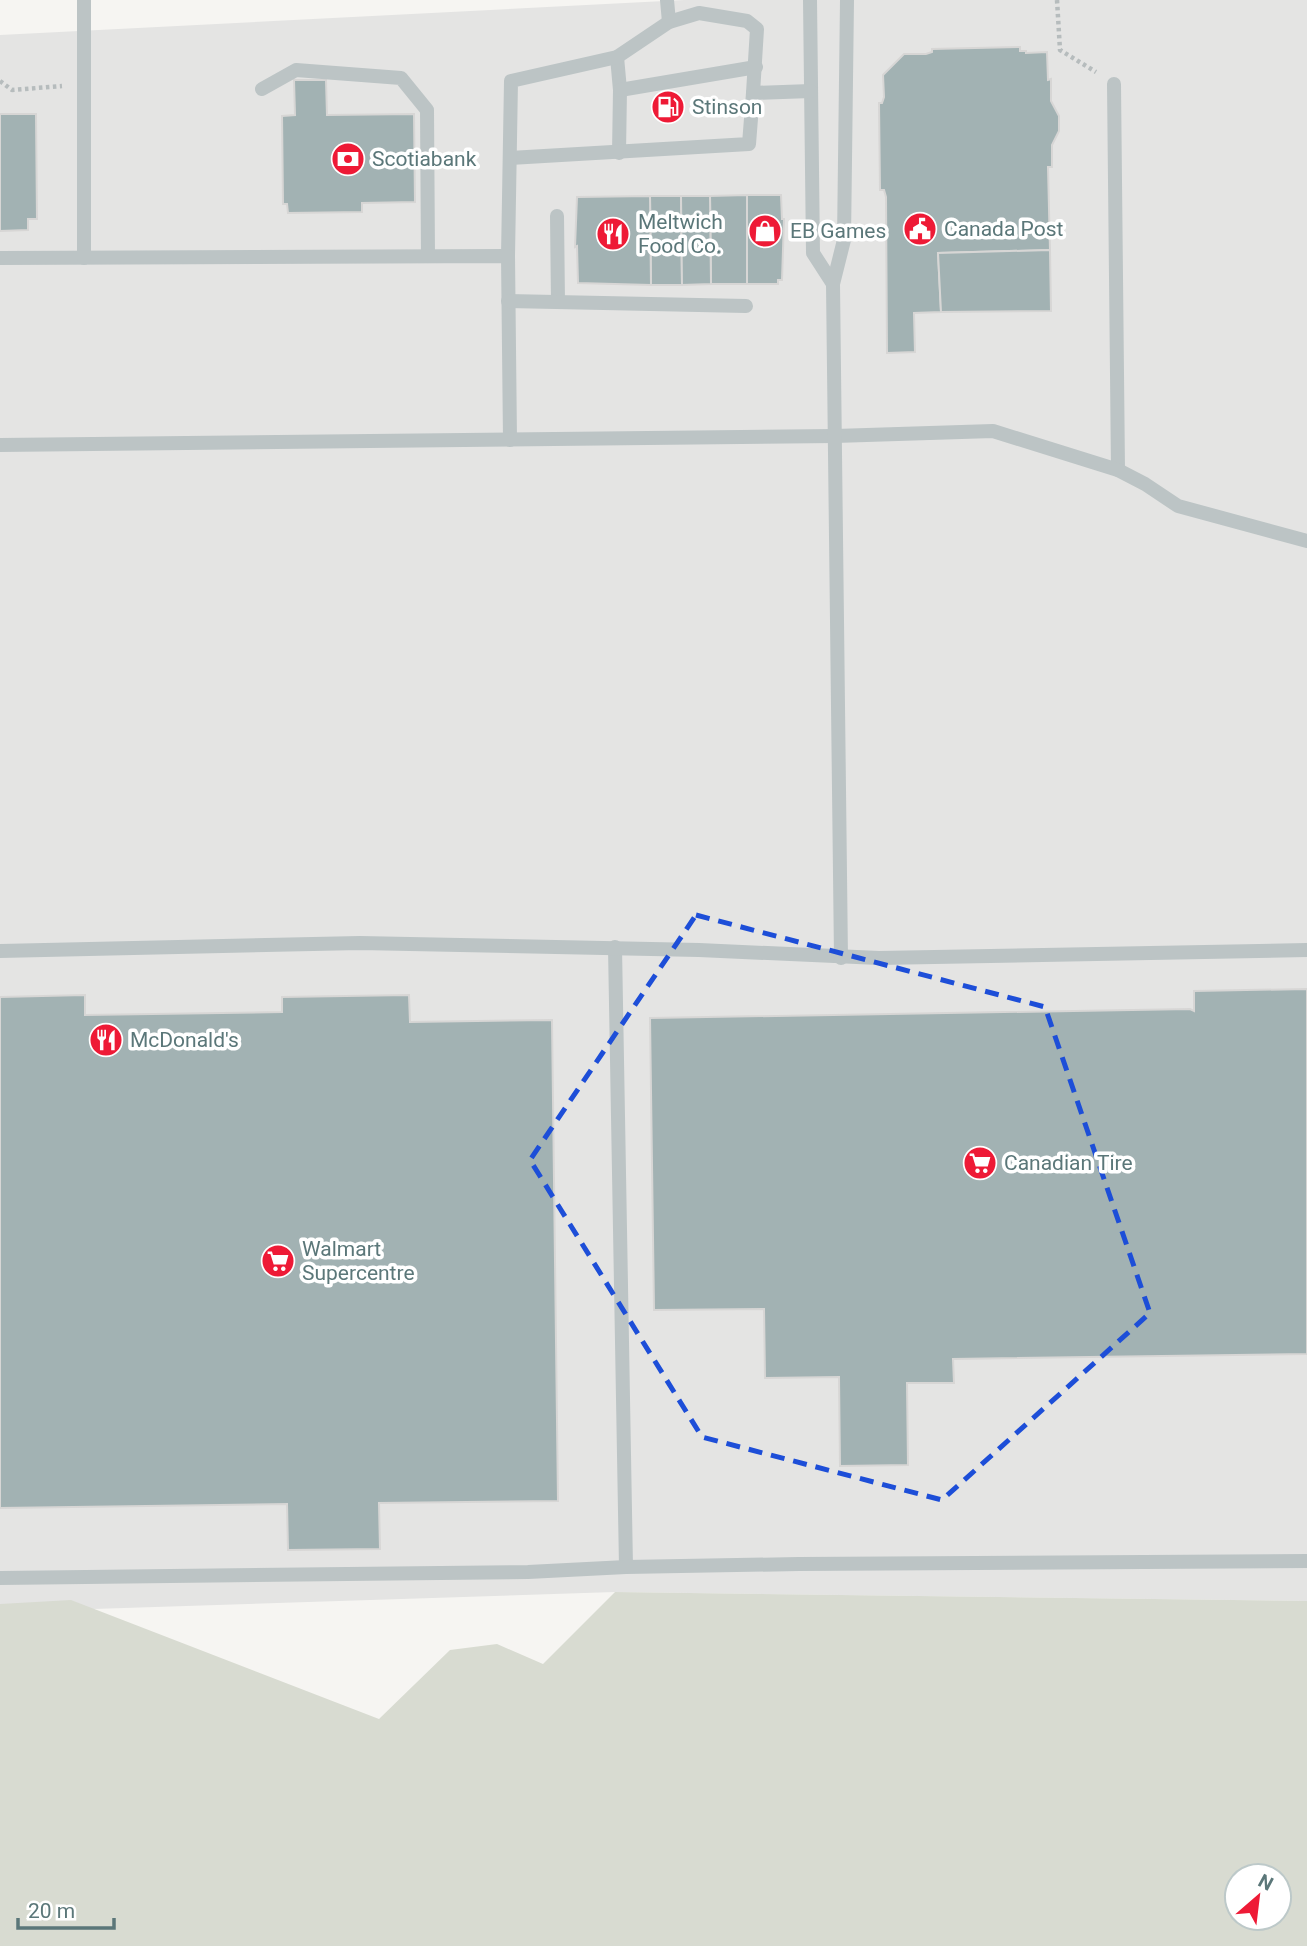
<svg xmlns="http://www.w3.org/2000/svg" width="1307" height="1946" viewBox="0 0 1307 1946" font-family="Roboto,sans-serif">
	<style>
		.built { fill: #e4e4e3 }
		.green { fill: #d8dbd1; fill-rule: evenodd }
		.building { fill: #a2b2b3; stroke: #d7d6d5; stroke-width: 2 }
		.lines { fill: none; stroke-linecap: round; stroke-linejoin: round }
		.path { stroke: #b6bcbd; stroke-width: 4.5; stroke-dasharray: 3.5 3.5; stroke-linecap: butt }
		.service { stroke: #bcc4c5; stroke-width: 14 }
		.marked { fill: none; stroke: #1d4ed8; stroke-width: 5; stroke-dasharray: 14 9; stroke-linejoin: round }
		.labels { text-anchor: middle; dominant-baseline: central; stroke-width: 7; stroke-linejoin: round; paint-order: stroke }
		.poi-label { font-size: 21px; fill: #5b7779; stroke: #fff; text-anchor: start }
	</style>
	<rect width="100%" height="100%" fill="#f6f5f2"/>
	<path class="built" d="M684 0H1307V1601L615 1592 0 1612V35Z"/>
	<path class="green" d="M615 1592 1307 1601V1946H0V1604L71 1600 379 1719 450 1650 497 1644 543 1664ZM1237 1876H1279V1918H1237Z"/>
	<g class="building">
		<path d="M1020 47V51H1026V53L1047 52 1048 80 1051 79V101L1059 116V131L1052 145V167H1048L1050 250 938 253 941 312 914 313 915 352 887 353 886 197 884 190H880L879 103H882L884 97 883 75 904 54H926L932 52V49Z"/>
		<path d="M294 80H326L327 115 414 114 415 202 362 203V212L288 213 287 204H283L282 116 295 115Z"/>
		<path d="M0 114H36L37 219H28V230L0 231Z"/>
		<path d="M747 195H781L782 219H784L782 280H778V284H747Z"/>
		<path d="M747 195V284H711L710 196Z"/>
		<path d="M650 196H681L682 285H651Z"/>
		<path d="M650 196 651 285 578 283 577 246 575 247 577 197Z"/>
		<path d="M681 196H710L711 284 682 285Z"/>
		<path d="M1050 250 1051 311 941 312 938 253Z"/>
		<path d="M1307 989V1354L953 1359 954 1383H907L908 1465 840 1466 839 1377 765 1378 764 1309 654 1310 650 1018 1190 1009 1194 1011V991Z"/>
		<path d="M85 995V1015L282 1012V997L409 995 410 1022 552 1020 558 1501 379 1503 380 1549 288 1550 287 1504 0 1508V997Z"/>
	</g>
	<g class="lines">
		<g class="path">
			<path d="M1057 0 1060 50 1096 72"/>
			<path d="M0 81 12 90 62 86"/>
		</g>
		<g class="service">
			<path d="M667 0 669 22"/>
			<path d="M810 0 813 253 833 284"/>
			<path d="M617 57 620 90 619 153"/>
			<path d="M1114 84 1118 470"/>
			<path d="M262 89 296 70 401 78 427 110 428 256"/>
			<path d="M620 90 756 67"/>
			<path d="M510 158 749 144 753 93 811 91"/>
			<path d="M557 216 558 302"/>
			<path d="M508 256 511 81 617 57 669 22 699 13 747 21 757 29 753 93"/>
			<path d="M0 258 508 256 510 440"/>
			<path d="M84 258V0"/>
			<path d="M508 301 746 306"/>
			<path d="M0 445 835 436 993 431 1118 470 1145 484 1178 506 1307 541"/>
			<path d="M615 947 626 1567"/>
			<path d="M0 951 360 943 699 950 879 958 1307 950"/>
			<path d="M841 958 833 284 844 240 847 0"/>
			<path d="M0 1578 528 1572 626 1567 799 1564 1307 1561"/>
		</g>
	</g>
	<path class="marked" d="M696 915 1045 1007 1150 1313 942 1500 702 1437 530 1160Z"/>
	<defs>
		<symbol id="fuel-disc" viewBox="-11 -11 22 22"><circle r="9.5" fill="#ee1a36" stroke="#fff"/><path d="M-5.5-6h7V0h2V4h1.3V-2.5L3-4.5l.8-.8L6-3V5H2.5V1h-1V6h-7ZM-4.2-4.7v3.2H.2V-4.7Z" fill="#fff"/></symbol>
		<symbol id="bank-disc" viewBox="-11 -11 22 22"><circle r="9.5" fill="#ee1a36" stroke="#fff"/><path d="M-6-4H6V4H-6ZM0-2.3a2.3 2.3 0 1 0 0 4.6a2.3 2.3 0 1 0 0-4.6Z" fill="#fff"/></symbol>
		<symbol id="civic-disc" viewBox="-11 -11 22 22"><circle r="9.5" fill="#ee1a36" stroke="#fff"/><path d="M-.6-6.5H3V-4.5H.6V-3L4-1V1h2V6H-6V1h2V-1L-.6-3ZM-1.2 2.5V6h2.4V2.5Z" fill="#fff"/></symbol>
		<symbol id="shop-disc" viewBox="-11 -11 22 22"><circle r="9.5" fill="#ee1a36" stroke="#fff"/><path d="M-5-2.5h2.3a2.7 3.5 0 0 1 5.4 0H5L5.5 6h-11ZM-1.5-2.5h3a1.5 2.3 0 0 0-3 0Z" fill="#fff"/></symbol>
		<symbol id="restaurant-disc" viewBox="-11 -11 22 22"><circle r="9.5" fill="#ee1a36" stroke="#fff"/><path d="M-5-6h1v4h1v-4h1v4h1v-4h1v5L-1.5 .5V6h-2V.5L-5-1ZM5-6V6H3V1.5H1.5Q1.5-4 5-6Z" fill="#fff"/></symbol>
		<symbol id="supermarket-disc" viewBox="-11 -11 22 22"><circle r="9.5" fill="#ee1a36" stroke="#fff"/><path d="M-6-5.5h2.5l.6 2H6L4.5 2H-2.5L-4.4-4H-6ZM-1.5 3.2a1.3 1.3 0 1 0 .1 0ZM3 3.2a1.3 1.3 0 1 0 .1 0Z" fill="#fff"/></symbol>
	</defs>
	<g fill-rule="evenodd">
		<use href="#fuel-disc" x="649" y="88" width="38" height="38"/>
		<use href="#bank-disc" x="329" y="140" width="38" height="38"/>
		<use href="#civic-disc" x="901" y="210" width="38" height="38"/>
		<use href="#shop-disc" x="746" y="212" width="38" height="38"/>
		<use href="#restaurant-disc" x="594" y="215" width="38" height="38"/>
		<use href="#restaurant-disc" x="87" y="1021" width="38" height="38"/>
		<use href="#supermarket-disc" x="961" y="1144" width="38" height="38"/>
		<use href="#supermarket-disc" x="259" y="1242" width="38" height="38"/>
	</g>
	<g class="labels">
		<g class="poi-label">
			<text x="692" y="107">Stinson</text>
			<text x="372" y="159">Scotiabank</text>
			<text x="638" y="222">Meltwich<tspan x="638" dy="24">Food Co.</tspan></text>
			<text x="944" y="229">Canada Post</text>
			<text x="790" y="231">EB Games</text>
			<text x="130" y="1040">McDonald's</text>
			<text x="1004" y="1163">Canadian Tire</text>
			<text x="302" y="1249">Walmart<tspan x="302" dy="24">Supercentre</tspan></text>
		</g>
	</g>
	<g transform="translate(1258 1897) rotate(28)"><circle r="33" fill="#ffffff" stroke="#bdc9c9" stroke-width="2"/>
	<path d="M0-5L12 26L0 18L-12 26Z" fill="#ee1a36"/>
	<text y="-10" font-size="19" font-weight="bold" text-anchor="middle" fill="#5b7779">N</text>
	</g>
	<path d="M18 1918v10h96v-10" fill="none" stroke="#5b7779" stroke-width="3.5"/>
	<text x="28" y="1918" font-size="21" fill="#5b7779" stroke="#ffffff" stroke-width="5" paint-order="stroke">20 m</text>
</svg>
